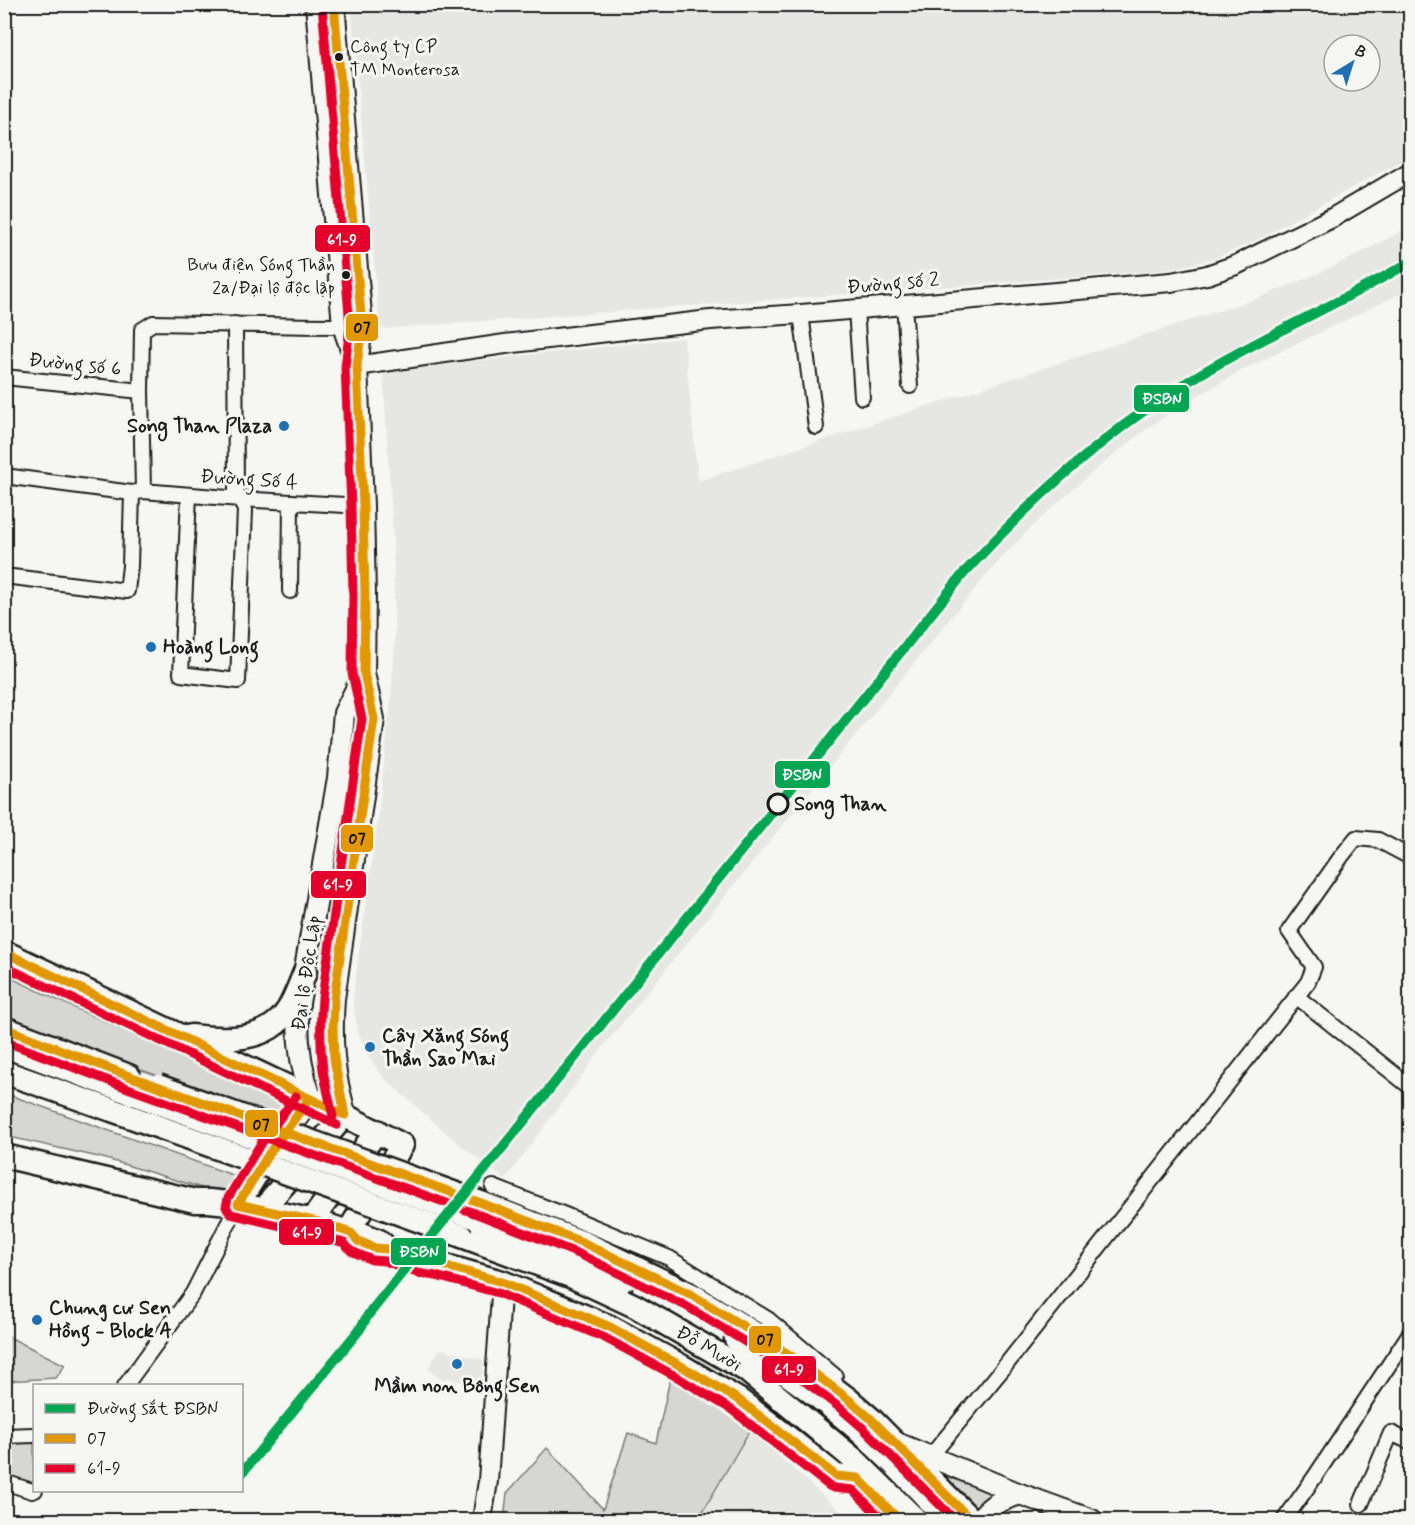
<svg xmlns="http://www.w3.org/2000/svg" width="1415" height="1525" viewBox="0 0 1415 1525" font-family="Mynerve,sans-serif">
	<style>
		.built { fill: #e6e6e2; fill-rule: evenodd }
		.green { fill: #d6d6d2; stroke: #797977; stroke-width: 1.5 }
		.lines { fill: none; stroke-linecap: round; stroke-linejoin: round }
		.minor-casing { stroke: #1c1c1c; stroke-width: 18 }
		.tertiary-casing { stroke: #1c1c1c; stroke-width: 22 }
		.secondary-casing { stroke: #1c1c1c; stroke-width: 24 }
		.trunk-casing { stroke: #1c1c1c; stroke-width: 27 }
		.minor { stroke: #f6f6f2; stroke-width: 14 }
		.tertiary { stroke: #f6f6f2; stroke-width: 18 }
		.secondary { stroke: #f6f6f2; stroke-width: 20 }
		.trunk { stroke: #f6f6f2; stroke-width: 22 }
		.trunk-bridge-casing { stroke: #1c1c1c; stroke-width: 27; stroke-linecap: butt }
		.trunk-bridge { stroke: #f6f6f2; stroke-width: 22 }
		.bus-1-casing { stroke: #f6f6f2; stroke-width: 14 }
		.bus-2-casing { stroke: #f6f6f2; stroke-width: 14 }
		.bus-1 { stroke: #e19803; stroke-width: 9 }
		.bus-2 { stroke: #e4002b; stroke-width: 9 }
		.rail-1-casing { stroke: #f6f6f2; stroke-width: 15 }
		.rail-1 { stroke: #00a651; stroke-width: 10 }
		.bus-dot { fill: #1c1c1c; stroke: #f6f6f2; stroke-width: 2 }
		.poi-dot { fill: #1f6fb2; stroke: #f6f6f2; stroke-width: 2 }
		.stop-dot { fill: #f6f6f2; stroke: #1c1c1c; stroke-width: 3 }
		.labels { text-anchor: middle; dominant-baseline: central; stroke-width: 6; stroke-linejoin: round; paint-order: stroke }
		.bus-label { font-size: 18px; fill: #1c1c1c; stroke: #f6f6f2; text-anchor: start }
		.street-label { font-size: 20px; fill: #1c1c1c; stroke: #f6f6f2 }
		.poi-label { font-size: 20px; font-weight: bold; fill: #1c1c1c; stroke: #f6f6f2; text-anchor: start }
		.stop-label { font-size: 20px; font-weight: bold; fill: #1c1c1c; stroke: #f6f6f2; text-anchor: start }
		.line-badge { stroke: #f6f6f2; stroke-width: 2 }
		.badge-label { font-size: 16px; text-anchor: middle; font-weight: bold; fill: #fff }
		.pale-badge-label { font-size: 16px; text-anchor: middle; font-weight: bold; fill: #111 }
	</style>
	<rect width="100%" height="100%" fill="#f6f6f2"/>
	<filter id="ink" filterUnits="userSpaceOnUse"><feTurbulence type="fractalNoise" baseFrequency=".0167" numOctaves="2"/><feDisplacementMap in="SourceGraphic" scale="12" xChannelSelector="R" yChannelSelector="G"/><feConvolveMatrix kernelMatrix="1 2 1 2 8 2 1 2 1" color-interpolation-filters="sRGB"/></filter>
	<g filter="url(#ink)">
		<g class="built">
			<path d="M351 5H1410V156L1255 241 1215 258 1175 268 1157 271 380 329ZM1334 45H1370V81H1334Z"/>
			<path d="M1410 227V300L1402 293 1246 368 1177 408 1149 427 1096 469 1044 515 1003 556 958 609 602 1048 505 1180 459 1144 385 1079 378 1070 370 1058 358 1032 353 1003 354 989 379 810 391 700 395 645 393 536 383 371 684 338 698 481 1258 298 1317 274 1349 259Z"/>
			<path d="M440 1349 484 1360 480 1386 447 1378 443 1381 428 1369Z"/>
			<path d="M751 1431 850 1520H699Z"/>
		</g>
		<g class="green">
			<path d="M4 974C97 1021 194 1059 288 1104L290 1110 284 1121 5 1021Z"/>
			<path d="M4 1093 241 1178 229 1192 222 1194 103 1158 5 1136Z"/>
			<path d="M5 1335 65 1365 56 1378 5 1381Z"/>
			<path d="M672 1370 754 1423 698 1520H504L507 1493 547 1448 603 1509 628 1433 656 1443Z"/>
			<path d="M34 1443V1482L25 1483 5 1476V1444Z"/>
			<path d="M927 1462 990 1490 993 1496 975 1517Z"/>
		</g>
		<g class="lines">
			<defs>
				<g id="minor">
					<path d="M904 305 910 386"/>
					<path d="M856 309 862 397"/>
					<path d="M801 314 816 427"/>
					<path d="M4 377 141 391"/>
					<path d="M4 476 132 493 143 491 240 499 363 506"/>
					<path d="M143 491 141 391 142 330 153 323C217 324 280 326 343 326"/>
					<path d="M189 495 181 674 238 681 245 510 236 491 235 324"/>
					<path d="M4 576 127 591 130 566 132 493"/>
					<path d="M290 591 291 502"/>
					<path d="M1296 996 1408 1085"/>
					<path d="M493 1187 565 1215 669 1258 769 1320 835 1376"/>
					<path d="M125 1386 193 1293 238 1204"/>
					<path d="M4 1436 34 1435"/>
					<path d="M930 1457 1005 1366 1308 982 1314 967 1289 931 1341 857 1356 838 1378 840 1410 857"/>
					<path d="M4 1482 32 1491 35 1490"/>
					<path d="M1361 1504 1391 1433 1410 1442"/>
					<path d="M1284 1520 1314 1478 1410 1333"/>
				</g>
				<g id="tertiary">
					<path d="M357 366 505 344 710 320 801 314 1171 282 1207 275 1236 265 1332 218 1410 172"/>
					<path d="M482 1520 488 1481 502 1282"/>
				</g>
				<g id="secondary">
					<path d="M316 4 343 326 355 361"/>
					<path d="M334 4 362 326 357 366 363 506 365 595 364 673 374 719 334 999C332 1026 332 1052 337 1079 339 1091 343 1103 345 1115"/>
					<path d="M311 1098C300 1066 296 1036 299 1003L338 778 344 713 364 673"/>
					<path d="M897 1443 1020 1494 1092 1520"/>
					<path d="M979 1520C990 1504 1002 1500 1020 1494"/>
				</g>
				<g id="trunk">
					<path d="M4 952 311 1098 402 1145 348 1232"/>
					<path d="M4 1028 129 1076"/>
					<path d="M191 1036C224 1040 267 1043 288 1010 295 998 300 984 305 972"/>
					<path d="M4 1046 120 1089"/>
					<path d="M4 1072 112 1110"/>
					<path d="M4 1156 195 1201H209L238 1204 318 1222 351 1233 362 1234 379 1241 388 1249 420 1261 439 1264 502 1282 610 1327 683 1367 739 1400 785 1435 836 1476 858 1478"/>
					<path d="M481 1203 584 1243 692 1295 790 1355 848 1399 871 1419 971 1520"/>
					<path d="M238 1204 268 1155 311 1098"/>
					<path d="M266 1210 272 1198 345 1115"/>
					<path d="M476 1218 625 1279"/>
					<path d="M312 1220 377 1131"/>
					<path id="s1" d="M462 1236 573 1277 635 1306 746 1370 857 1462 916 1520"/>
					<path d="M736 1339C778 1367 820 1396 857 1429 889 1458 919 1489 948 1520"/>
				</g>
			</defs>
			<use href="#minor" class="minor-casing"/>
			<use href="#tertiary" class="tertiary-casing"/>
			<use href="#secondary" class="secondary-casing"/>
			<use href="#trunk" class="trunk-casing"/>
			<use href="#minor" class="minor"/>
			<use href="#tertiary" class="tertiary"/>
			<use href="#secondary" class="secondary"/>
			<use href="#trunk" class="trunk"/>
			<defs>
				<g id="trunk-bridge">
					<path d="M158 1086 481 1203"/>
					<path d="M120 1089 476 1218"/>
					<path d="M112 1110 462 1236"/>
				</g>
			</defs>
			<use href="#trunk-bridge" class="trunk-bridge-casing"/>
			<use href="#trunk-bridge" class="trunk-bridge"/>
			<defs>
				<g id="bus-1">
					<path d="M334 4 362 326 357 366 363 506 365 595 364 673 374 719 334 999 333 1029 334 1059 345 1115"/>
					<path d="M4 952 342 1114"/>
					<path d="M4 1028 129 1076 481 1203 584 1243 692 1295 790 1355 848 1399 871 1419 971 1520"/>
					<path d="M306 1103 268 1155 238 1204 318 1222 351 1233 358 1241 375 1248 388 1249 420 1261 439 1264 502 1282 610 1327 683 1367 739 1400 836 1476 858 1478 899 1520"/>
				</g>
				<g id="bus-2">
					<path d="M322 5 350 326 345 367 351 506 353 595 352 673 362 719 322 998C320 1022 320 1046 323 1070 326 1086 330 1101 333 1117"/>
					<path d="M4 966 337 1125"/>
					<path d="M4 1041 125 1087 477 1214 579 1254 686 1306 783 1365 840 1408 863 1428 955 1520"/>
					<path d="M296 1096 258 1148 228 1198 226 1207 231 1214 315 1234 344 1243 351 1251 372 1260 385 1261 417 1273 436 1276 498 1293 605 1338 677 1377 732 1410 829 1486 834 1488 853 1490 883 1520"/>
				</g>
			</defs>
			<use href="#bus-1" class="bus-1-casing"/>
			<use href="#bus-2" class="bus-2-casing"/>
			<use href="#bus-1" class="bus-1"/>
			<use href="#bus-2" class="bus-2"/>
			<defs>
				<path id="rail-1" d="M242 1473 360 1329 368 1315 964 573C1031 500 1104 433 1189 381 1260 337 1338 305 1410 262"/>
			</defs>
			<use href="#rail-1" class="rail-1-casing"/>
			<use href="#rail-1" class="rail-1"/>
		</g>
	</g>
	<g class="bus-dot">
		<circle cx="339" cy="57" r="5"/>
		<circle cx="346" cy="275" r="5"/>
	</g>
	<g class="poi-dot">
		<circle cx="284" cy="426" r="6"/>
		<circle cx="151" cy="647" r="6"/>
		<circle cx="370" cy="1047" r="6"/>
		<circle cx="37" cy="1320" r="6"/>
		<circle cx="457" cy="1364" r="6"/>
	</g>
	<circle class="stop-dot" cx="778" cy="804" r="10"/>
	<g class="labels">
		<g class="bus-label">
			<text x="350" y="47">Công ty CP<tspan x="350" dy="23">TM Monterosa</tspan></text>
			<text x="335" y="265" text-anchor="end">Bưu điện Sóng Thần<tspan x="335" dy="23">2a/Đại lộ độc lập</tspan></text>
		</g>
		<g class="street-label">
			<text transform="translate(893 284) rotate(-5)">Đường số 2</text>
			<text transform="translate(75 365) rotate(6)">Đường số 6</text>
			<text transform="translate(249 480) rotate(4)">Đường Số 4</text>
			<text transform="translate(307 973) rotate(-82)">Đại lộ Độc Lập</text>
			<text stroke="none"><textPath href="#s1" startOffset="272">Đỗ Mười</textPath></text>
		</g>
		<g class="poi-label">
			<text x="272" y="426" text-anchor="end">Song Than Plaza</text>
			<text x="163" y="647">Hoàng Long</text>
			<text x="382" y="1036">Cây Xăng Sóng<tspan x="382" dy="23">Thần Sao Mai</tspan></text>
			<text x="49" y="1308">Chung cư Sen<tspan x="49" dy="23">Hồng - Block A</tspan></text>
			<text x="457" y="1386" text-anchor="middle">Mầm non Bông Sen</text>
		</g>
		<g class="stop-label">
			<text x="794" y="804">Song Than</text>
		</g>
	</g>
	<g class="line-badge">
		<rect x="314" y="224" width="57" height="29" rx="6" fill="#e4002b"/>
		<rect x="345" y="313" width="34" height="29" rx="6" fill="#e19803"/>
		<rect x="1133" y="384" width="57" height="29" rx="6" fill="#00a651"/>
		<rect x="774" y="760" width="57" height="29" rx="6" fill="#00a651"/>
		<rect x="340" y="824" width="34" height="29" rx="6" fill="#e19803"/>
		<rect x="310" y="870" width="57" height="29" rx="6" fill="#e4002b"/>
		<rect x="244" y="1109" width="35" height="29" rx="6" fill="#e19803"/>
		<rect x="278" y="1218" width="57" height="28" rx="6" fill="#e4002b"/>
		<rect x="390" y="1237" width="57" height="29" rx="6" fill="#00a651"/>
		<rect x="748" y="1325" width="34" height="29" rx="6" fill="#e19803"/>
		<rect x="761" y="1355" width="56" height="29" rx="6" fill="#e4002b"/>
	</g>
	<g class="badge-label">
		<text x="342" y="245">61-9</text>
		<text x="1162" y="404">ĐSBN</text>
		<text x="802" y="780">ĐSBN</text>
		<text x="338" y="890">61-9</text>
		<text x="307" y="1238">61-9</text>
		<text x="419" y="1257">ĐSBN</text>
		<text x="789" y="1375">61-9</text>
	</g>
	<g class="pale-badge-label">
		<text x="362" y="333">07</text>
		<text x="357" y="844">07</text>
		<text x="261" y="1130">07</text>
		<text x="765" y="1345">07</text>
	</g>
	<rect width="1415" height="1525" fill="none" stroke="#f6f6f2" stroke-width="24"/>
	<rect x="12" y="12" width="1391" height="1501" fill="none" stroke="#1c1c1c" stroke-width="2" filter="url(#ink)"/>
	<rect x="33" y="1384" width="210" height="108" fill="#f6f6f2" stroke="#9f9f9c" stroke-width="1.5"/>
	<rect x="45" y="1404" width="30" height="9" fill="#00a651" stroke="#9f9f9c" stroke-width="1.5"/>
	<text x="87" y="1414" font-size="18" fill="#1c1c1c">Đường sắt ĐSBN</text>
	<rect x="45" y="1434" width="30" height="9" fill="#e19803" stroke="#9f9f9c" stroke-width="1.5"/>
	<text x="87" y="1444" font-size="18" fill="#1c1c1c">07</text>
	<rect x="45" y="1464" width="30" height="9" fill="#e4002b" stroke="#9f9f9c" stroke-width="1.5"/>
	<text x="87" y="1474" font-size="18" fill="#1c1c1c">61-9</text>
	<g transform="translate(1352 63) rotate(38)"><circle r="28" fill="#f6f6f2" stroke="#9f9f9c" stroke-width="1.5"/>
	<path d="M0-4.5L10 22L0 15L-10 22Z" fill="#1f6fb2"/>
	<text y="-9" font-size="16" font-weight="bold" text-anchor="middle" fill="#1c1c1c">B</text>
	</g>
</svg>
